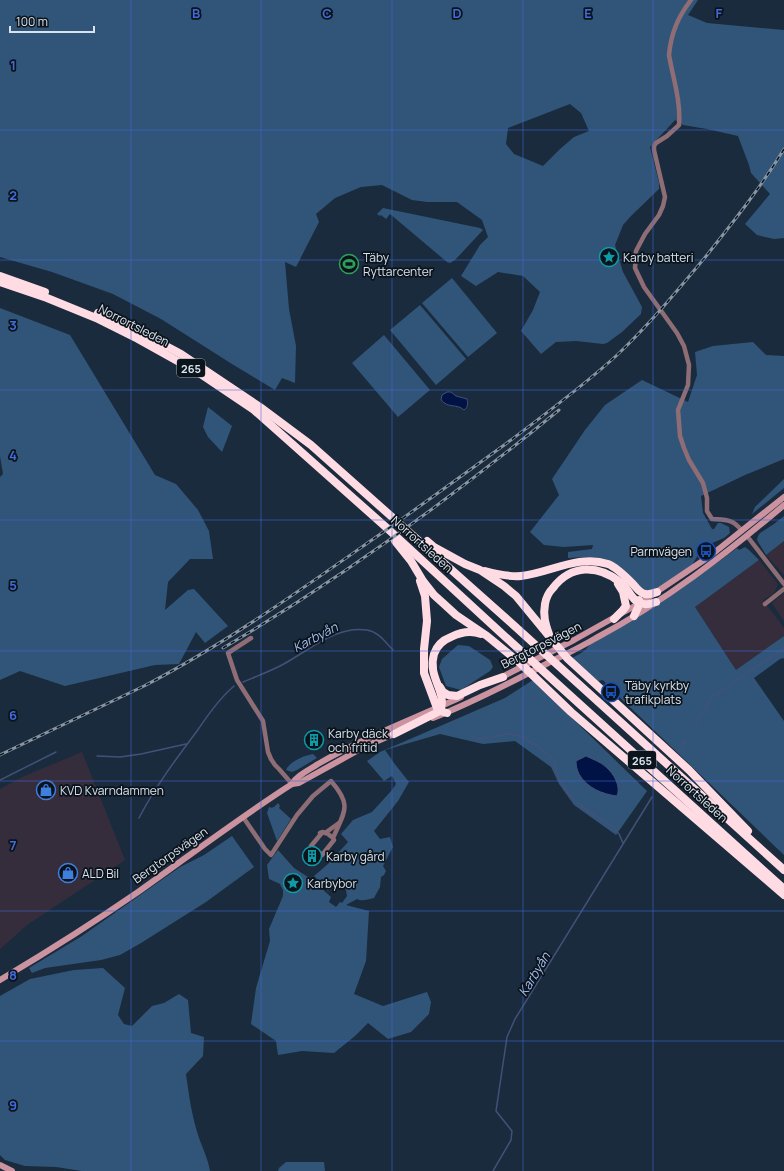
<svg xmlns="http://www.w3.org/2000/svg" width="784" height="1171" viewBox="0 0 784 1171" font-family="Manrope,sans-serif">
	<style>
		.industrial { fill: #362d3c }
		.green { fill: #315579; fill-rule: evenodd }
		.water { fill: #011245; stroke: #425178 }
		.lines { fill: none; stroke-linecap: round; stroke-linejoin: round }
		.stream { stroke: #425178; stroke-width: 1.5 }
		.street { stroke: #8f6d75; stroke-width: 4.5 }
		.secondary { stroke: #ca939f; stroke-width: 6 }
		.highway { stroke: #ffdce3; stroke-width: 8 }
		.rail-casing { stroke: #8795a4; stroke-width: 3 }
		.rail { stroke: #0b131b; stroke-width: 1.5; stroke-dasharray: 4.5; stroke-linecap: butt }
		.grid { fill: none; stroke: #426cdd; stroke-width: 1; stroke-opacity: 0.55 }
		.labels { text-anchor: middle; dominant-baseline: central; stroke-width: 3.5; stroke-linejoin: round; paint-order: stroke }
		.shield { fill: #0b131b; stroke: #9aa5af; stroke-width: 1 }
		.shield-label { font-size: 11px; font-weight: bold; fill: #d8e3ef }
		.poi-label { font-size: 12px; fill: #d8e3ef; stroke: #0b131b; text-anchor: start }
		.street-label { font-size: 12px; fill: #d8e3ef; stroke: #0b131b }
		.water-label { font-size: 13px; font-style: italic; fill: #a4bff1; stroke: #0b131b }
		.grid-label { font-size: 13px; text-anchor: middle; font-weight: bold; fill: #426cdd; stroke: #0b131b; stroke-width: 3.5; stroke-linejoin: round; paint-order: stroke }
	</style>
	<rect width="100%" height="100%" fill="#1a2b3d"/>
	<g class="industrial">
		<path d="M784 541V575L766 555Z"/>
		<path d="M759 560 777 583V587L773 594 763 600 784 628V636L737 671 695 607Z"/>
		<path d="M784 593V621L772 603Z"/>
		<path d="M82 752 125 860 27 925 0 949V789L22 777Z"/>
	</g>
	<g class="green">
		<path d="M0 0H698L688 15 707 23 784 30V238L774 239 757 235 745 224 770 194 751 173 749 165 738 136 707 129 683 125 675 120 650 147 659 183V189L631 216 623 225 615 245 623 272 642 307 641 314 622 332 607 343 603 344 576 341 556 342 541 354 521 331 533 310 540 292 523 276 498 272 476 286 461 276 480 245 488 237 482 220 457 202H427L412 200 382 185 361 187 335 198 316 214 319 222 296 267 285 262 289 309 296 346 295 383 282 378 275 390 232 364 161 319 113 294 52 272 0 257ZM570 104 581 113 589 131 574 137 560 149 543 166 514 154 506 144 508 128Z"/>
		<path d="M383 208 480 228 483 230 455 260 450 263 447 262 390 214 386 219 381 215 380 216 377 214Z"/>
		<path d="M452 278 497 333 468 357 422 303Z"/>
		<path d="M420 305 466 359 436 385 390 330Z"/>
		<path d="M0 308 70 335 155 475 176 484 198 510 209 531 213 559H190L168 582 165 610 188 590 194 589 228 626 205 643 196 632 179 664 155 665 65 686 20 671 0 680V477L3 474 0 456Z"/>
		<path d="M384 335 430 390 398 417 352 363Z"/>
		<path d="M753 342 766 355 784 356V459L745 475 701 496 703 513 712 529H714L718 523H721L729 527 730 533 724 538 710 544 701 550 692 565 657 588 648 592 643 591 598 559 586 557 568 558V552L592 549 593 545 564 547 544 545 530 532 559 495 552 479 585 430 605 405 642 380 688 402 697 375 695 352 713 346Z"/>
		<path d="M208 407 232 426 222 452 208 437 203 427Z"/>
		<path d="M784 479V488L752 514 755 507Z"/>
		<path d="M784 516V541L766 555 757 540 758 536 760 533 774 524Z"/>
		<path d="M745 547 749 550 759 560 695 607 736 670 784 636V658L780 659 754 678 784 721V855L610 688 603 680 598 681 587 674 570 659C578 655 585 652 590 644 641 614 690 584 737 548L739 550Z"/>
		<path d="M458 645 469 646 490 660 493 667 490 671 461 690 446 686 439 667 442 659Z"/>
		<path d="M533 680 647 791 616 835 574 805 559 784 551 767 515 741 483 744 440 734 385 750 394 763 409 782 398 801 374 831 380 839 390 837 393 847 383 866 386 871 384 875 381 877 380 887 374 898C368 899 362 902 357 899L346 905 369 911 366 961 354 994 383 1006 427 992 431 1002 429 1014 411 1032 388 1039 368 1023 355 1036 334 1053 302 1051 278 1055 276 1041 251 1024 256 988 270 941 269 929 283 896V890L280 884 269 879 267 865 278 850 294 868 311 879 331 897 329 902 336 907 340 902 342 903 347 896 346 890 342 882 337 880 328 891 314 876 328 864 348 842 341 834 353 820 372 812 392 790 396 784 392 776 384 781 367 761 380 752 505 698Z"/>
		<path d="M313 754 317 758 297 770 292 772 286 770C289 762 305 755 313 754Z"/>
		<path d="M278 803 280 806 279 808 291 819 277 841 267 813 269 807C273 809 275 806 278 803Z"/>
		<path d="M232 836 254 867 206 902 141 943 120 955 101 960 45 968 32 973 29 968 82 936 180 867 204 855Z"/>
		<path d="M103 968 125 988 118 1015 124 1024 132 1026 152 1006 164 1003 179 994 188 1000 191 1033 204 1037 203 1056 186 1074C189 1096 192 1117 199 1138 203 1149 208 1159 210 1171H82L56 1167 25 1166 5 1160 0 1155V996L30 979 74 970Z"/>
		<path d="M286 1162H324L325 1171H278L279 1168Z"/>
	</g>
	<g class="water">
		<path d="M447 392H451L456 396 467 399C468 404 468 407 464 410 456 403 449 409 441 400L442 395Z"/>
		<path d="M586 756C592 759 601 762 606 767 614 774 621 786 617 796 602 794 587 788 579 774 577 770 576 765 576 761Z"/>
	</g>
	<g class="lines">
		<g class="stream">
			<path d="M243 682C255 677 268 672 280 666 306 653 335 625 367 630 379 632 385 642 393 650"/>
			<path d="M696 724 711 698 784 648"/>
			<path d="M471 736 477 739 509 734 520 736 536 745 553 759 560 780 569 795 582 807 612 826 619 834 623 843"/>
			<path d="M679 751 686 740"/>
			<path d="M97 756 120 757 141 754 186 744"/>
			<path d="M0 780 56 752"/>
			<path d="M139 818C155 787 176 759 197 731 208 715 219 699 234 686"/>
			<path d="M493 1171 511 1140 512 1131 496 1111 507 1037 515 1019 652 797"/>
		</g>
		<g class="street">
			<path d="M691 0C678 17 671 33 669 55 673 78 681 101 679 125L667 136 656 143 654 146V150L665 197 663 206 659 215 645 234 636 251 635 268 644 287 677 333 684 346 689 365 688 385 678 410 680 436 684 448 689 460 703 483 707 498V511L712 519C727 520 733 519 742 531"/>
			<path d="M747 536 784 584"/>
			<path d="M765 604 784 589"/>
			<path d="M251 638 228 653 237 680 263 721 268 752 271 759 275 765 279 769 292 784"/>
			<path d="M243 817 265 849 271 855 297 815 313 796 331 781C353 806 344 812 333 838L334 840 322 855 311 846 321 834 320 833 323 832 328 834 333 838"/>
			<path d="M325 833 339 823"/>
		</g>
		<g class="secondary">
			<path d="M500 678 574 640 640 603 710 556 784 497"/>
			<path d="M433 718C473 702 512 682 550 662 566 654 581 647 596 638 664 602 726 554 784 505"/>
			<path d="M292 784C297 775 309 770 318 764 364 737 414 719 461 697"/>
			<path d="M0 980C47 952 93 923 138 892 189 856 239 818 292 784L299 783 364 747 396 733"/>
			<path d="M0 1165 12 1171"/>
		</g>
		<g class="highway">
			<path d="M0 276 45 292"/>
			<path d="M0 282 47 298 96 318 138 339 199 373 254 410 388 529 500 632 784 889"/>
			<path d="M98 313 136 330 181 354 260 407 311 445 509 621 784 870"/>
			<path d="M395 541 411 561 423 581 434 595 444 604 456 615 487 636 521 664 571 712 784 895"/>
			<path d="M427 541 434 547 465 564 480 570 504 586 516 596 567 658 689 770 748 831"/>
			<path d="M485 571C496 574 509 577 521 576 550 573 578 554 608 564 616 567 625 576 632 583 636 587 639 593 645 594 649 595 654 593 657 592"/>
			<path d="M420 581 425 596 427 621 424 649V673L437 708 440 711 447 713"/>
			<path d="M634 616 640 603 639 600"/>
			<path d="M614 619 623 610 626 606 623 592 618 584"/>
			<path d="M549 634C545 623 543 615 545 604 546 598 549 592 553 588 571 564 598 565 620 582 628 587 630 598 638 602 644 606 649 604 656 602"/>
			<path d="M440 687 443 692 448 695 457 696 480 685 503 677"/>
			<path d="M394 734 440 711C448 691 427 678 434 654 437 645 443 640 451 637 461 632 470 630 481 634"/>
		</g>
		<defs>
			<g id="rail">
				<path d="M223 648C342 578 453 497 559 410"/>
				<path d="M0 755 144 686C227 643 303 588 379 535 422 505 464 474 507 443 544 415 582 387 616 356 649 325 678 290 707 255 734 221 761 187 784 149"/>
			</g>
		</defs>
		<use href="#rail" class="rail-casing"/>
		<use href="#rail" class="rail"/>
	</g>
	<path class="grid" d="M131 0V1171M261 0V1171M392 0V1171M523 0V1171M653 0V1171M0 130H784M0 260H784M0 390H784M0 520H784M0 651H784M0 781H784M0 911H784M0 1041H784"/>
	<defs>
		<symbol id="sight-ring" viewBox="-11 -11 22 22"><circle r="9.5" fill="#0b131b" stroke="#0f9aa8" stroke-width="1.5"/><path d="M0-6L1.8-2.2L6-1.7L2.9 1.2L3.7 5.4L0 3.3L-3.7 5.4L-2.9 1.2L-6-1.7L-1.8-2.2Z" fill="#0f9aa8"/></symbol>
		<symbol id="stadium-ring" viewBox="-11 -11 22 22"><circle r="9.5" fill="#0b131b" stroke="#2e9e5b" stroke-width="1.5"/><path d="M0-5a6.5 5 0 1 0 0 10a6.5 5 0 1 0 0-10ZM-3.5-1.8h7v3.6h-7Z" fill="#2e9e5b"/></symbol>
		<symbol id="bus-ring" viewBox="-11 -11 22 22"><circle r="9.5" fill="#0b131b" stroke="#1a4fb4" stroke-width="1.5"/><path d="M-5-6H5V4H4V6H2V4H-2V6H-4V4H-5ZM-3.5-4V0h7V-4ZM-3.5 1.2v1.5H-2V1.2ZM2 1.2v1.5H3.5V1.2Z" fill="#1a4fb4"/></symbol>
		<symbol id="building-ring" viewBox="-11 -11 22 22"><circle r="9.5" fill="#0b131b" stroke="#0f9aa8" stroke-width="1.5"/><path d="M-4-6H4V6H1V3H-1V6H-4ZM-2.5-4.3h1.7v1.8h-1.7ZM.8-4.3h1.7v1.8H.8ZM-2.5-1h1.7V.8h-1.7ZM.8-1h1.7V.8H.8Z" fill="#0f9aa8"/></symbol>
		<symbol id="shop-ring" viewBox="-11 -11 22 22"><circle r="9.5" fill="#0b131b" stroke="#3f7fe0" stroke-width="1.5"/><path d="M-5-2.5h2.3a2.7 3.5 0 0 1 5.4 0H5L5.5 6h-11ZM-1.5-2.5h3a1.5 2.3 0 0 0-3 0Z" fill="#3f7fe0"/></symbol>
	</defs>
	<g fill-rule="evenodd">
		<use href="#sight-ring" x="598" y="246" width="22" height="22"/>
		<use href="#stadium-ring" x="338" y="253" width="22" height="22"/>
		<use href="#bus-ring" x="695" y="540" width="22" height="22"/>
		<use href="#bus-ring" x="600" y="681" width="22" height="22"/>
		<use href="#building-ring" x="303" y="729" width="22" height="22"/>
		<use href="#shop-ring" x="35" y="779" width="22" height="22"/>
		<use href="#building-ring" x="301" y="845" width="22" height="22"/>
		<use href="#shop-ring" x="57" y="862" width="22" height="22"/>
		<use href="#sight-ring" x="282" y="872" width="22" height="22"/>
	</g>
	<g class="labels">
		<g class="shield">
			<rect x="177" y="359" width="28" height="18" rx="3"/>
			<rect x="628" y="751" width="28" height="18" rx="3"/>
		</g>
		<g class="shield-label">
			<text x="191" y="368">265</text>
			<text x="642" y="760">265</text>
		</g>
		<g class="poi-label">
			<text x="363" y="257">Täby<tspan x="363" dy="14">Ryttarcenter</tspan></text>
			<text x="623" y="257">Karby batteri</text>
			<text x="692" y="551" text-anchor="end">Parmvägen</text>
			<text x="625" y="685">Täby kyrkby<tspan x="625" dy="14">trafikplats</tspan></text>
			<text x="328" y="733">Karby däck<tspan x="328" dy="14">och fritid</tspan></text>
			<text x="60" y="790">KVD Kvarndammen</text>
			<text x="326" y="856">Karby gård</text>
			<text x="82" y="873">ALD Bil</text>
			<text x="307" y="883">Karbybor</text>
		</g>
		<g class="street-label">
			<text transform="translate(134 325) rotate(27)">Norrortsleden</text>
			<text transform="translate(422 544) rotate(42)">Norrortsleden</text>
			<text transform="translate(541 645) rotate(-27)">Bergtorpsvägen</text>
			<text transform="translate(697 794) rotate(42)">Norrortsleden</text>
			<text transform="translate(170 855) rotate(-35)">Bergtorpsvägen</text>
		</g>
		<g class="water-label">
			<text transform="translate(315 637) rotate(-28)">Karbyån</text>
			<text transform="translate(534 974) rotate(-59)">Karbyån</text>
		</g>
	</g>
	<g class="grid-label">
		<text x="196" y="18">B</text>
		<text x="327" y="18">C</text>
		<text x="457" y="18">D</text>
		<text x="588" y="18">E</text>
		<text x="719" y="18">F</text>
		<text x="13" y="70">1</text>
		<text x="13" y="200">2</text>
		<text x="13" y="330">3</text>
		<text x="13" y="460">4</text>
		<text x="13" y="590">5</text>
		<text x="13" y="720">6</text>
		<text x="13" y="850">7</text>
		<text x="13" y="980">8</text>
		<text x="13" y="1110">9</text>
	</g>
	<path d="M10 26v6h84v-6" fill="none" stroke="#d8e3ef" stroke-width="2"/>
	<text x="16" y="26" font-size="12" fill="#d8e3ef" stroke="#0b131b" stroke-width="3" paint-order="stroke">100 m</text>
</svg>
